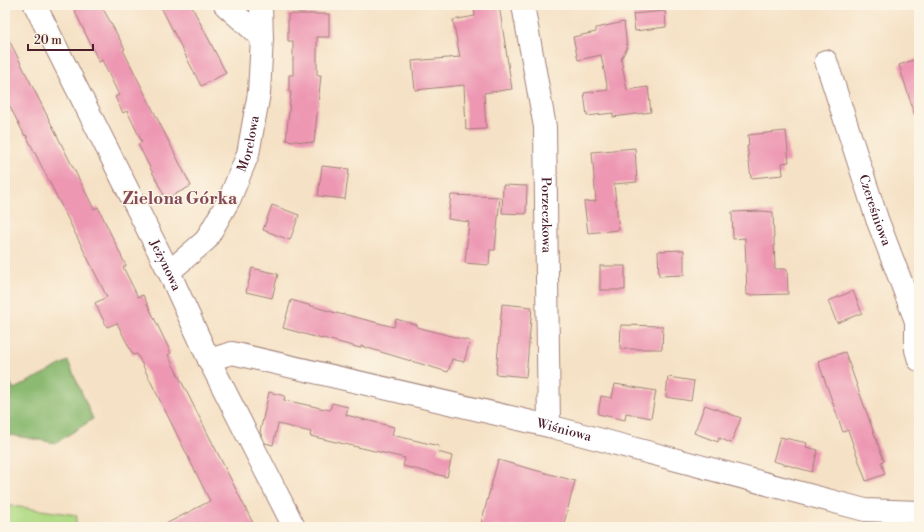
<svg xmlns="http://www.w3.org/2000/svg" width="924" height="532" viewBox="0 0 924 532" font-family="'Libre Bodoni',serif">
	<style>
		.green { fill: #b1da85; stroke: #7e7c58 }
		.forest { fill: #8cba72; stroke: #6b6c4e }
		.building { fill: #ed97b3 }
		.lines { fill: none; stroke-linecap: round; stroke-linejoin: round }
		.street-casing { stroke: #a08078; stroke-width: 24 }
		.street { stroke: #fff; stroke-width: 22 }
		.labels { text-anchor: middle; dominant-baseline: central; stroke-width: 3; stroke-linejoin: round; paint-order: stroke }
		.street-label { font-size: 13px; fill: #4a1f2b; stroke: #fcf5e5 }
		.district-label { font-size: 17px; font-weight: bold; fill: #83495b; stroke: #fcf5e5 }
	</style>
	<rect width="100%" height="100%" fill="#fcf5e5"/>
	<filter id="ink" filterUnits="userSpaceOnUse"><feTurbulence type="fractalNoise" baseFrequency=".025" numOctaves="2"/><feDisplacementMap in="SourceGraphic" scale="8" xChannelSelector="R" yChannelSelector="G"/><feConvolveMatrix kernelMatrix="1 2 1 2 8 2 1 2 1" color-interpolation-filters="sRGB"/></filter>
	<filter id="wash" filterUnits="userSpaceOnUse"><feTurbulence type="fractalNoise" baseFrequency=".012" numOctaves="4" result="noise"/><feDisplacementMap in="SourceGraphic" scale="16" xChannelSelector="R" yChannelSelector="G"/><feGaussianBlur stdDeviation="0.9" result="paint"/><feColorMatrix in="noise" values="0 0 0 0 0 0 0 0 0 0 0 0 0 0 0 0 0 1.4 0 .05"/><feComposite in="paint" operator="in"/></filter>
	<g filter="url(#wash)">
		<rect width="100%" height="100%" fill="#f5e1c5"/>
		<path class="green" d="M5 505 77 515 75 527H5Z"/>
		<path class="forest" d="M68 361 93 419 56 443 5 434V374L14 389Z"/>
		<g id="blocks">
			<g class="building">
				<path d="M72 5H101L125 49 123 50 191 186 166 199 138 144 142 142 127 111 123 113 115 97 119 95 102 60 99 62Z"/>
				<path d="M160 5H191L226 73 201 86Z"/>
				<path d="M474 5H499L512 89 484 93 486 129 466 130 464 85 415 90 412 61 460 57 453 20 475 16Z"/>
				<path d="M665 11 666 27 635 31 633 14Z"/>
				<path d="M288 14H329V37H317V75H321L314 143 286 140 291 92H289V75H293V41H288Z"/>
				<path d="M624 22 627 48 621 59 627 90 648 87 651 112 613 117V113L587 116 584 93 608 90 601 55 578 60 573 37 596 32V28Z"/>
				<path d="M5 32 94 209 98 207 126 266 123 267 138 297 143 295 171 353 168 355 255 527H160L210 501 137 354 133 355 117 323 107 327 95 303 107 297 26 135 25 136 5 97Z"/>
				<path d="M919 58V116H915L899 65Z"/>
				<path d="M786 131 789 162 782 163 783 175 751 178 747 146H749L748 135Z"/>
				<path d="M635 148 637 182 614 184 619 230 588 233 584 202 596 201 592 152Z"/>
				<path d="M322 166 349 169 345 199 318 196Z"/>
				<path d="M503 185 527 186 526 214 502 213Z"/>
				<path d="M451 195 500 197 495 250H490L489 265 465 263 469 222 448 219Z"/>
				<path d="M272 205 299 215 290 240 263 230Z"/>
				<path d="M761 211 773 212 775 269H787L788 294 747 295 745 238 733 239 732 212Z"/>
				<path d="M684 250V275L659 276 658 251Z"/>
				<rect x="600" y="266" width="25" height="24"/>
				<path d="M252 268 278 274 272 298 246 292Z"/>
				<path d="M853 291 862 313 837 323 828 301Z"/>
				<path d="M291 300 343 315V314L394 327 396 319 417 325V327L470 341 464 362 452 359 448 372 361 346 360 348 323 338 322 339 283 328Z"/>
				<path d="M502 304 532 307 526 377 496 374Z"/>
				<path d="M621 325 663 326 662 349H620Z"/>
				<path d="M845 352 884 461 881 462 885 474 866 481 848 430 843 432 818 361Z"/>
				<path d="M668 377 694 381 691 401 666 397Z"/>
				<path d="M615 384 656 391 651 418 626 413 625 420 598 414 601 396 612 398Z"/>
				<path d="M269 392 285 396 284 400 330 410 332 403 348 407 346 415 394 427 392 435 439 446 438 452 452 456 447 477 403 466 405 458 310 436 311 432 278 424 273 445 265 443 260 432Z"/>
				<path d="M705 405 741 418 731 443 719 438 718 442 694 433Z"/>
				<path d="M780 437 807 443 806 447 818 450 812 472 773 461Z"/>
				<path d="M498 460 575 481 563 527H480Z"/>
			</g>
		</g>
	</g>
	<g filter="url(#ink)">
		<use href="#blocks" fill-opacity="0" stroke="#a08078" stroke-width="1"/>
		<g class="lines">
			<defs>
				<g id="street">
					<path id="s1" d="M35 5 169 272 209 360 294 527"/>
					<path d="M225 5 262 38"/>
					<path id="s2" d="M523 5 545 127 549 426"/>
					<path id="s3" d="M826 61 877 219 916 321V350L919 360"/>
					<path id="s4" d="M169 272 206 240 230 198 248 154 259 93 262 38 261 5"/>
					<path id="s5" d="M209 360 232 353 549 426 865 510 919 512"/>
				</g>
			</defs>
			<use href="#street" class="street-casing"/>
			<use href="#street" class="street"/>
		</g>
	</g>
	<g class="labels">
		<g class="street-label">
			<text stroke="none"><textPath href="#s4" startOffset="155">Morelowa</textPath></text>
			<text stroke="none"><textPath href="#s3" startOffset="157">Czereśniowa</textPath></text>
			<text stroke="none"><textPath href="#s2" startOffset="212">Porzeczkowa</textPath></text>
			<text stroke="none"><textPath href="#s1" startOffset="291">Jeżynowa</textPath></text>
			<text stroke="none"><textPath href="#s5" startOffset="365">Wiśniowa</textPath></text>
		</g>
		<g class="district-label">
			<text x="180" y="199">Zielona Górka</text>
		</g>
	</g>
	<rect width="924" height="532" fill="none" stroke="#fcf5e5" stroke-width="20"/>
	<path d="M28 44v6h65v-6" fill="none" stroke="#4a1f2b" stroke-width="2"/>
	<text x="34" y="44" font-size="12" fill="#4a1f2b" stroke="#fcf5e5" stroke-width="3" paint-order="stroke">20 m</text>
</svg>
